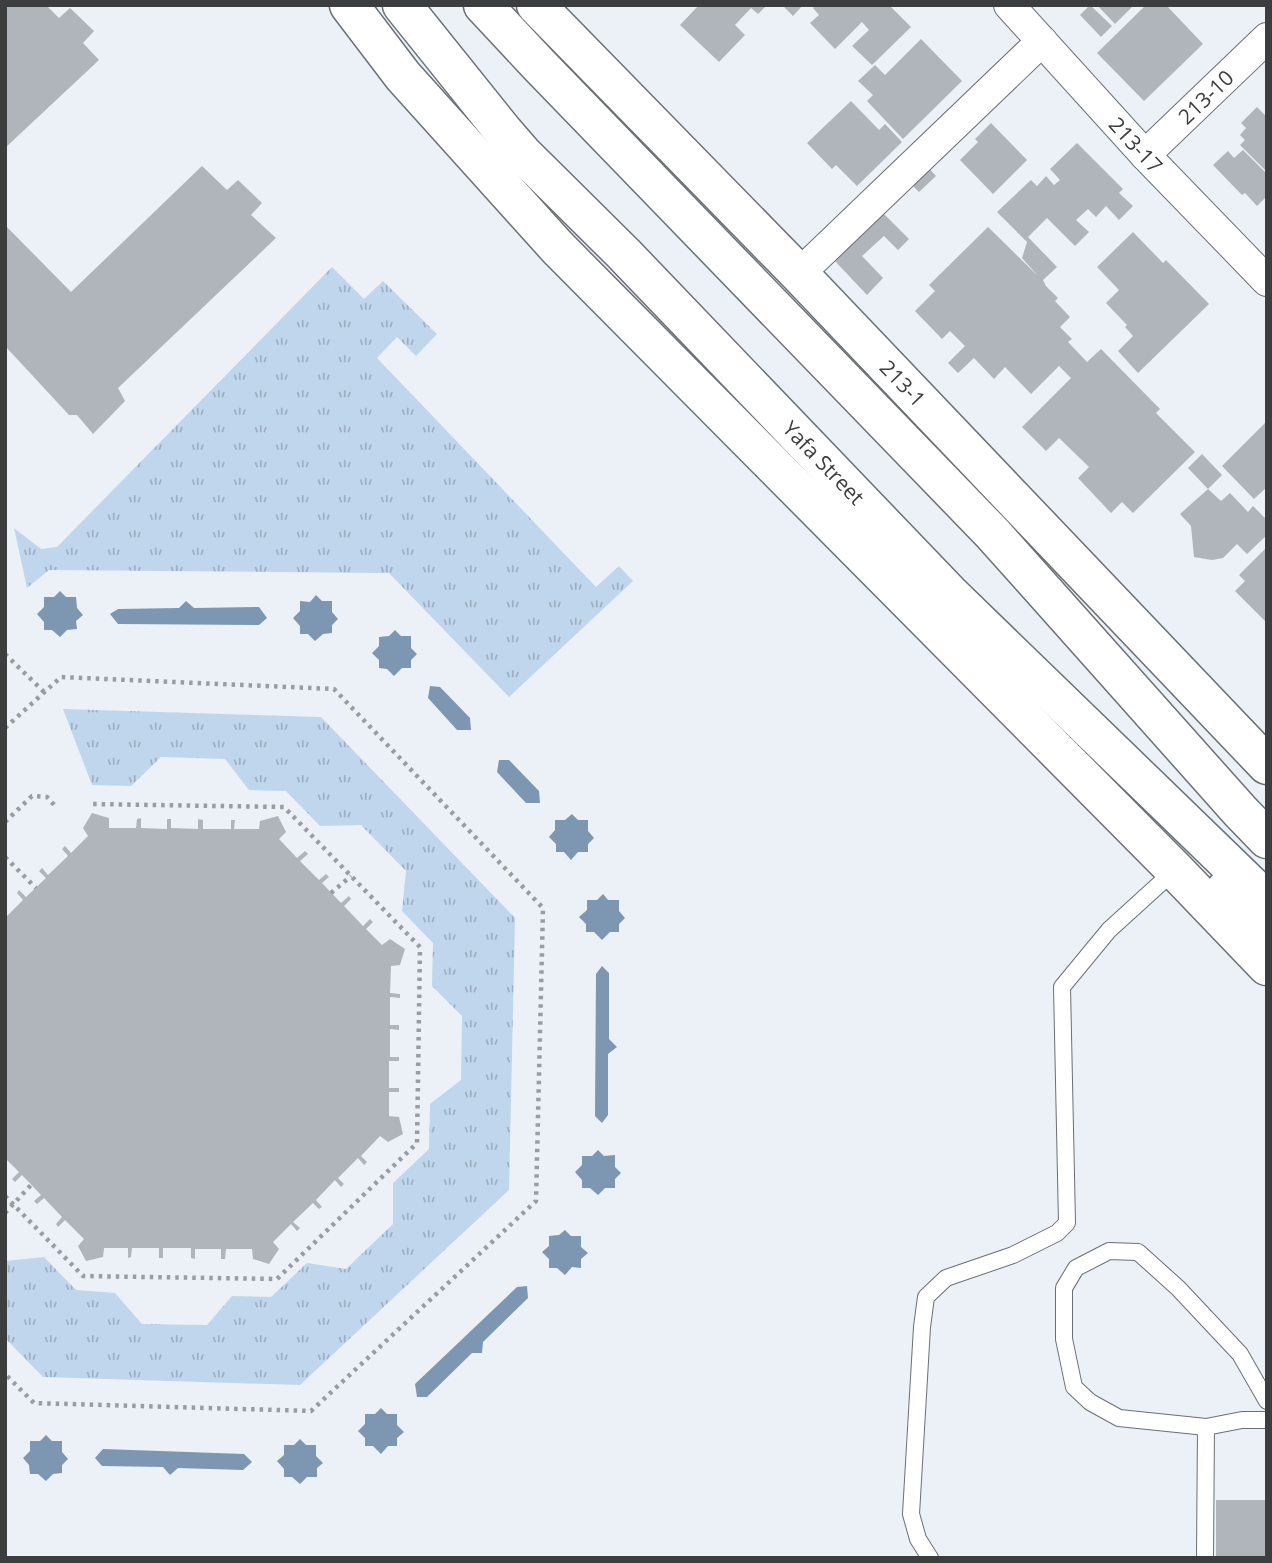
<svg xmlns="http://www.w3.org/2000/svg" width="1272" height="1563" viewBox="0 0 1272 1563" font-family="'Open Sans',sans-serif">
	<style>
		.grass { fill: url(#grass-tufts) }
		.water { fill: #7d96b1 }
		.building { fill: #b0b5bb }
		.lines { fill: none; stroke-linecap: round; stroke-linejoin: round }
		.lane-casing { stroke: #6b7075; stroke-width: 18 }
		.street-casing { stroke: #6b7075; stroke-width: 32 }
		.secondary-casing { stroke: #6b7075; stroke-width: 41 }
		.highway-casing { stroke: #6b7075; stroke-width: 41 }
		.path { stroke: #999da2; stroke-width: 4.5; stroke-dasharray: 3.5 5; stroke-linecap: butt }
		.lane { stroke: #fff; stroke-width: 16 }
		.street { stroke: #fff; stroke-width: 30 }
		.secondary { stroke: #fff; stroke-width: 38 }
		.highway { stroke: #fff; stroke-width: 38 }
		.labels { text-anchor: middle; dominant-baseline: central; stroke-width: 7; stroke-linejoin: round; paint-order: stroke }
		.street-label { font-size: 21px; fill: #3b3d3f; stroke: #fff }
	</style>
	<defs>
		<pattern id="grass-tufts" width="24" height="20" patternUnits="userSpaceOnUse" patternTransform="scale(1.75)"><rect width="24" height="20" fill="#c0d6ed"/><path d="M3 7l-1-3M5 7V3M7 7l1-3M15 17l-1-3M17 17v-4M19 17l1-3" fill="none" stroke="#9dafc1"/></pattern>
	</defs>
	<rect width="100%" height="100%" fill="#ebf1f7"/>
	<g class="grass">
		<path d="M332 267 364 299 383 281 437 334 416 356 397 337 377 358 596 587 619 566 633 581 509 697 389 573 49 570 27 588 14 528 41 549 57 547Z"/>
		<path d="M63 709 321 717 515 918 509 1190 300 1385 43 1377 5 1338V1261L44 1257 76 1290 115 1293 142 1324 207 1325 232 1296 271 1297 307 1263 346 1269 393 1224V1183L429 1149 430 1104 461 1080 462 1016 432 986 433 943 402 911 406 871 361 825 320 826 286 791 249 790 225 759 161 757 131 786 92 785Z"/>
	</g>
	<g class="water">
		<path d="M60 591 66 597H76L77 608 83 615 76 621 77 629 67 630 60 637 52 630H44V622L37 614 44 607V597H54Z"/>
		<path d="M316 595 322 601H332V612L338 619 332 625V633L323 634 315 641 308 634H300V626L293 618 300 611V601L310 602Z"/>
		<path d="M186 601 194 608 259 607 267 618 259 625 118 624 110 614 118 609 179 608Z"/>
		<path d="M395 630 401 636H411V648L417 654 411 660V668H402L394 676 387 669 379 668V660L372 653 379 646V637L389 636Z"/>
		<path d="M430 686 440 687 470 718 471 730H457L428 698Z"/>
		<path d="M499 760H509L539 791 540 803H526L497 772Z"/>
		<path d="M572 814 578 820H588V831L594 838 588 844V852H578L571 860 564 852H556V844L549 837 555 830V820H565Z"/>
		<path d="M603 894 608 900H619V911L625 918 619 924V932H610L602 940 594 932H586V924L579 917 587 910V900H597Z"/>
		<path d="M602 966 609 973V1039L617 1047 608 1054V1115L602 1123 595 1116 596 974Z"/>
		<path d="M598 1150 604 1156 615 1155V1167L621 1173 615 1179V1188H605L598 1195 590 1188H582V1180L575 1172 582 1165V1156H592Z"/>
		<path d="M565 1230 571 1236H581V1247L588 1253 581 1259V1268L572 1267 565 1275 557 1268H549V1259L542 1252 549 1246V1236L559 1235Z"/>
		<path d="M527 1286 528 1298 483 1342 482 1353H472L427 1397H417L415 1384 517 1287Z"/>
		<path d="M381 1408 387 1414H397V1425L404 1432 397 1438V1446H388L381 1454 373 1446H365V1438L358 1431 365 1424V1414H375Z"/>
		<path d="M46 1435 52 1441H62V1452L68 1459 62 1465V1473L53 1474 46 1481 38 1474H30L29 1465 23 1458 30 1451V1441H40Z"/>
		<path d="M300 1439 306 1445H316V1456L323 1463 317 1468V1477H307L300 1484 292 1477H284V1469L277 1461 284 1455V1445H294Z"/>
		<path d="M103 1449 244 1454 252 1462 243 1470 178 1468 170 1475 163 1467 102 1466 95 1458Z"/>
	</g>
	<g class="building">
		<path d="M5 5H46L59 18 70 8 94 31 83 43 99 60 5 148Z"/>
		<path d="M699 5H767L758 14 751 8 735 25 745 35 719 62 680 25Z"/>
		<path d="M782 5H803L793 16Z"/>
		<path d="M816 5H889L911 27 872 65 852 46 869 30 862 22 835 49 810 23 819 15 813 8Z"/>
		<path d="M1090 5 1112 26 1101 37 1080 15Z"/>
		<path d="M1097 5H1134L1115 24Z"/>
		<path d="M1146 5H1166L1203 44 1144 101 1097 53Z"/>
		<path d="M921 39 962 81 903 139 867 101 873 95 858 81 875 65 885 75Z"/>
		<path d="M851 101 879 130 885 124 902 142 857 186 836 165 832 169 807 143Z"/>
		<path d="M1257 107 1267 117V172L1240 145 1245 140 1240 135 1246 128 1241 123Z"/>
		<path d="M991 123 1027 160 993 194 960 160 978 142 975 139Z"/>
		<path d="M1077 143 1123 189 1119 193 1133 206 1119 220 1106 206 1096 217 1088 209 1076 220 1089 232 1075 246 1047 218 1028 237 1057 267 1043 280 1046 286 1058 298 1055 301 1070 317 1060 327 1072 339 1068 342 1087 362 1101 349 1160 409 1156 413 1195 452 1133 513 1122 502 1111 513 1078 478 1089 467 1059 438 1046 451 1022 427 1071 378 1059 366 1031 394 1005 367 994 379 974 358 958 373 948 363 965 346 950 331 942 339 915 311 935 291 929 285 988 227 1038 276 1022 258 1027 242 997 212 1031 180 1037 186 1046 176 1054 185 1060 180 1050 169Z"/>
		<path d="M1243 150 1267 174V196L1257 206 1245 193 1242 195 1213 165 1228 151 1234 158Z"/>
		<path d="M926 165 936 176 919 192 909 182Z"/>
		<path d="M202 166 227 190 238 180 262 203 251 215 276 238 118 388 125 401 93 434 77 415H69L5 346V225L71 292Z"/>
		<path d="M883 213 909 239 898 250 884 236 862 256 883 278 867 295 834 260Z"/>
		<path d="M1133 232 1163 263 1166 260 1209 304 1138 373 1118 351 1133 336 1125 327 1127 325 1106 303 1119 290 1097 267Z"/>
		<path d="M1267 421V487L1254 499 1222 466Z"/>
		<path d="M1202 454 1222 475 1208 489 1188 468Z"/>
		<path d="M1208 489 1221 501 1230 493 1248 512 1253 506 1267 520V535L1247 554 1237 544 1223 558 1212 560 1194 557 1191 526 1180 514Z"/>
		<path d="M1267 547V623L1235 591 1245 581 1239 575Z"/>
		<path d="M92 813 109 818V828H136L137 819 141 818V828L167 829V819H171V828L198 829V819L203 820V829H231V820H235L234 829H259L260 821 278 816 286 832 279 839 297 858 305 851 308 854 300 861 319 880 326 874 329 877 322 883 341 903 349 896 351 899 344 906 363 926 370 919 373 922 366 929 382 945 390 939 405 949 400 965 391 966 390 993 400 994V998L390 997V1025H399V1030L390 1029V1057H399V1061H389V1088H399V1092H389V1116L399 1117 403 1134 388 1142 380 1136 361 1156 367 1162 364 1165 358 1158 338 1178 344 1184 341 1187 335 1180 316 1200 322 1207 319 1209 313 1203 293 1222 300 1228 297 1231 291 1224 273 1242 279 1249 269 1264 253 1259 252 1249H226L225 1259H221V1249H195V1259L191 1258V1248H163V1258H159V1248H132L131 1257 128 1258V1248H104L103 1257 86 1261 78 1246 84 1239 65 1220 58 1227 56 1224 62 1217 44 1198 37 1204 34 1201 41 1195 22 1175 15 1182 12 1179 19 1172 5 1158V918L23 900 17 893 19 890 26 897 46 878 39 871 42 868 48 875 68 856 62 849 65 846 71 853 88 836 83 828Z"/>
		<rect x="1216" y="1500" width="51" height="58"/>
	</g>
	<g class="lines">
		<defs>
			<g id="lane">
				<path d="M1206 1427 1119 1418 1090 1402 1074 1387 1064 1339V1288L1076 1268 1109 1251 1138 1252 1178 1288 1240 1354 1267 1401"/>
				<path d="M930 1558 918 1539 911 1514 922 1327 926 1297 946 1278 1013 1255 1057 1233 1067 1223 1062 987 1109 930 1175 870"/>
				<path d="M1205 1558 1206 1427 1242 1420H1267"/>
			</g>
			<g id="street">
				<path id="s1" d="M1009 5 1145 155 1267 281"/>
				<path id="s2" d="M1145 155 1267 38"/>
				<path d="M799 274 1042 41"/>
			</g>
			<g id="secondary">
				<path d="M349 5 403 76 557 247 1175 870 1267 966"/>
				<path id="s3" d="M536 5 799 274 1267 765"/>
			</g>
			<g id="highway">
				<path id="s4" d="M402 5 503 131 522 153 624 254 950 594 1267 901"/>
				<path d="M483 5 539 65 993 534 1240 811 1267 839"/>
				<path d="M1226 889 1267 934"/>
			</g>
		</defs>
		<use href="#lane" class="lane-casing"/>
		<use href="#street" class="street-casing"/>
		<use href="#secondary" class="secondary-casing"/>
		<use href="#highway" class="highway-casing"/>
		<g class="path">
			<path d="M5 654 44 692"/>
			<path d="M5 728 61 677 334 689 543 908 536 1201 311 1411 34 1403 5 1374"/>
			<path d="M5 822 32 796 47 797 56 807"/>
			<path d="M5 857 36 888"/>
			<path d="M331 893 351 876"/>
			<path d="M5 1196 83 1276 277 1279 417 1143 420 947 284 807 90 804"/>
			<path d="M5 1213 31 1185"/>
		</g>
		<use href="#lane" class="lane"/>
		<use href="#street" class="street"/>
		<use href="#secondary" class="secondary"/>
		<use href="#highway" class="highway"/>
	</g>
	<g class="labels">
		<g class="street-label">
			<text stroke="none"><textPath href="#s2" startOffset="84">213-10</textPath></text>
			<text stroke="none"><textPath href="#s1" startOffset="189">213-17</textPath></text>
			<text stroke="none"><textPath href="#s3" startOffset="527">213-1</textPath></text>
			<text stroke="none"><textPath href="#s4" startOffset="623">Yafa Street</textPath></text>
		</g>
	</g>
	<rect width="1272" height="1563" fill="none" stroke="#3b3d3f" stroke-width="14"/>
</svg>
